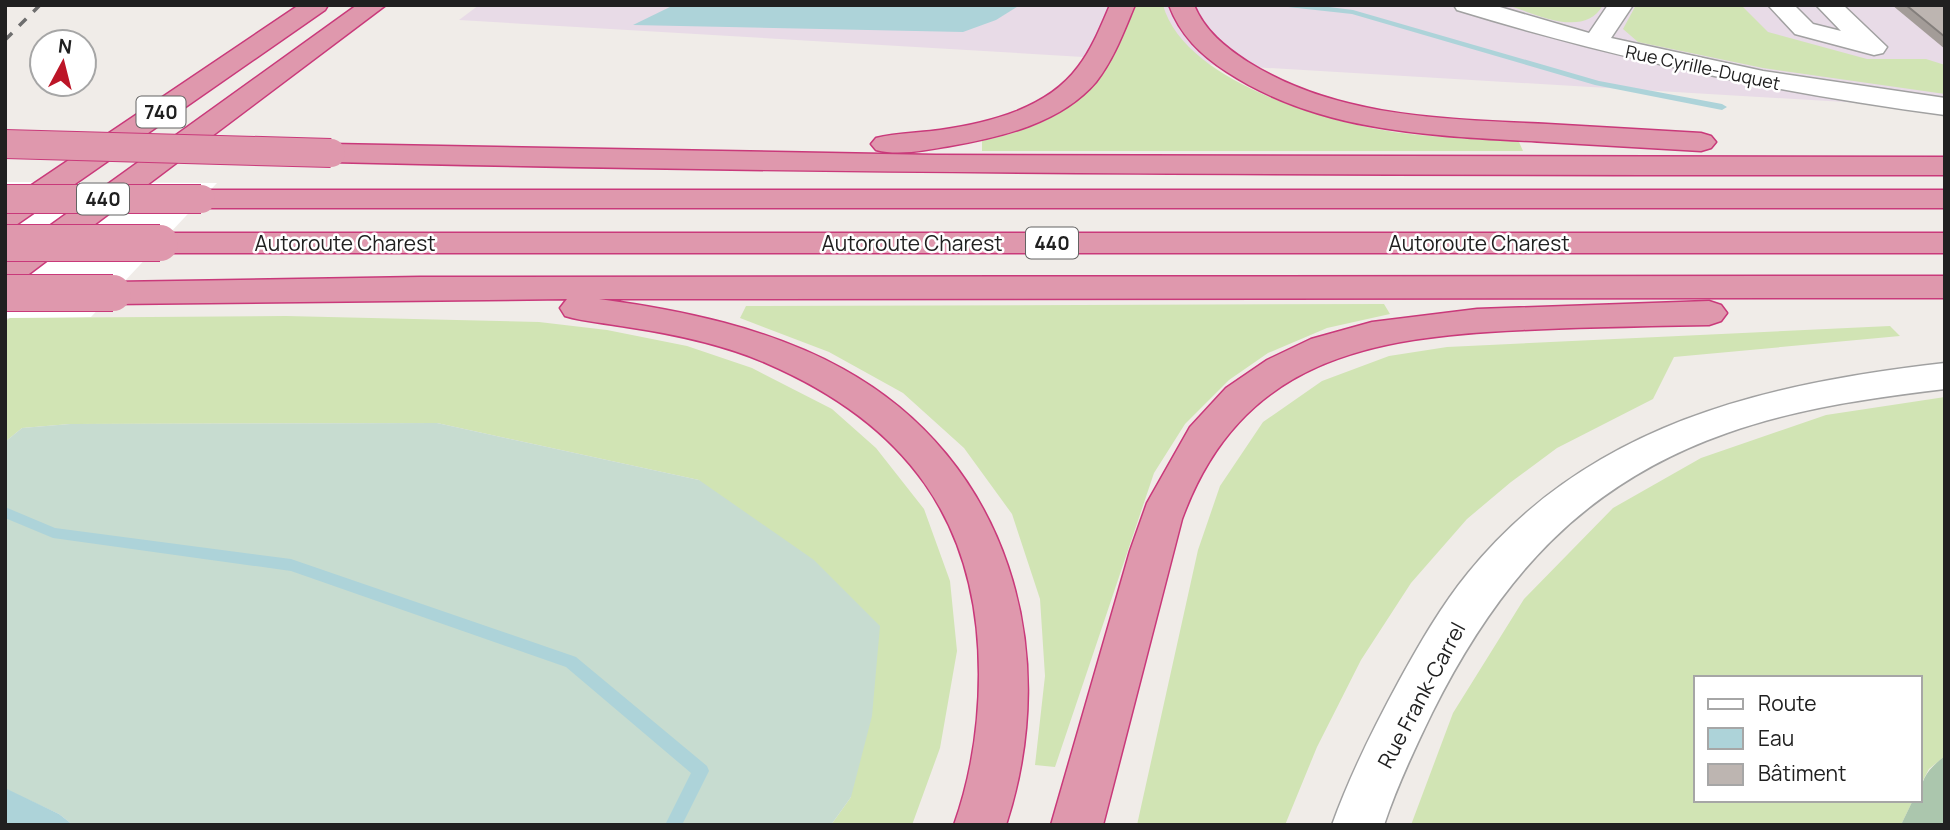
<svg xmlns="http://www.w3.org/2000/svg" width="1950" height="830" viewBox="0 0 1950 830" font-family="Manrope,sans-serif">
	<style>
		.industrial { fill: #e8dbe7 }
		.grass { fill: #d1e4b4 }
		.wetland { fill: #c7dcd0 }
		.cemetery { fill: #abc6ad }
		.water { fill: #add3d9 }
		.pier { fill: #fff }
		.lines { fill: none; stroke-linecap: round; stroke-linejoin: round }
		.stream { fill: #add3d9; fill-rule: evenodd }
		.minor-casing { stroke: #a1a1a1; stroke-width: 3 }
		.highway-casing { stroke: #c9397a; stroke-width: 3 }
		.minor { fill: #fff; fill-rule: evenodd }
		.highway { fill: #df98ad; fill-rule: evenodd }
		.rail { stroke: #6e6e6e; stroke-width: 3.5; stroke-dasharray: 10 10; stroke-linecap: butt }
		.highway-bridge-far1-casing { stroke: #c9397a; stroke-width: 30; stroke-linecap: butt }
		.highway-bridge-casing { stroke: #c9397a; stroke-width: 38; stroke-linecap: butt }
		.highway-bridge-far1 { stroke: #df98ad; stroke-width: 28 }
		.highway-bridge { stroke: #df98ad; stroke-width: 36 }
		.wall { fill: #a39c98 }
		.building { fill: #bdb5b1; stroke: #847f7c; stroke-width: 2 }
		.labels { text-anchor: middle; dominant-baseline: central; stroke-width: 5; stroke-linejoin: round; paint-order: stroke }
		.far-street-label { font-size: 18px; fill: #202020; stroke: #fff }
		.shield { fill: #fff; stroke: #636363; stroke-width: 2 }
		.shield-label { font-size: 19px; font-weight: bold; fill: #202020 }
		.street-label { font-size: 21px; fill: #202020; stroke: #fff }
	</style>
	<rect width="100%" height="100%" fill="#f0ece8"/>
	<path class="industrial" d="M479 5H1945V108L459 20Z"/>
	<g class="grass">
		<path d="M1136 5H1163C1184 82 1331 124 1402 133 1440 138 1480 139 1519 142L1523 151H982V141C1025 132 1072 115 1099 78 1115 57 1125 29 1136 5Z"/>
		<path d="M1507 5H1603C1584 39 1536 14 1507 5Z"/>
		<path d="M1636 5H1741L1768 32 1867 59H1926L1945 65V94L1763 68 1638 42 1623 29Z"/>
		<path d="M1384 304 1390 314 1327 328 1268 353 1229 380 1185 424 1154 473 1055 767 1035 765 1045 676 1040 599 1012 514 964 448 903 393 829 352 740 318 746 306Z"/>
		<path d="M286 316 539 322 607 330 687 346 752 368 832 409 876 448 924 509 950 581 957 651 940 748 912 825H831L851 797 699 480 437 423 70 424 22 428 5 442V321L10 318Z"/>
		<path d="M1890 326 1900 336 1674 357 1653 399 1557 448 1511 482 1467 519 1411 583 1361 660 1317 747 1285 825H1137L1198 550 1220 486 1263 422 1322 381 1389 356 1447 347Z"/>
		<path d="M1945 397V756L1929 769 1920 786V678H1696V800H1913L1901 825H1411L1453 713 1524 599 1613 508 1701 458 1826 415Z"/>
	</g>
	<path class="wetland" d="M437 423 699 480 814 560 880 626 872 716 851 797 831 825H73L59 814 5 789V442L22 428 70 424Z"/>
	<path class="cemetery" d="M1945 756V825H1901L1913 800H1920C1920 779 1928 769 1945 756Z"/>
	<g class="water">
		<path d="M674 5H1020L996 20 963 32 633 25Z"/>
		<path d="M7 789 59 814 73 825H5Z"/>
	</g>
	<path class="pier" d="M5 182 217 183 91 317 5 318Z"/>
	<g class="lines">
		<g class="stream">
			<path d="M1284 5H1313L1353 10 1599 81 1722 104 1727 107 1722 110 1595 85 1352 14 1288 7Z"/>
			<path d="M5 507 55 528 291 559 576 657 707 766 709 771 682 825H665L691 773 566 667 291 571 53 538 5 518Z"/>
		</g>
		<defs>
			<g id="minor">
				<path d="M1454 5H1493L1589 33 1608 5H1633L1611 38 1763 71 1945 98V115C1778 93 1617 59 1457 10Z"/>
				<path d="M1768 5H1794L1813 24 1841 31 1816 5H1843L1887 47 1883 53 1874 55 1795 34Z"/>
				<path d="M1945 363V389C1871 398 1797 408 1727 433 1582 484 1499 579 1432 713 1414 750 1397 786 1384 825H1332C1350 775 1374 727 1399 681 1420 643 1441 606 1468 573 1589 424 1763 384 1945 363Z"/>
			</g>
			<g id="highway">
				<path d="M299 5H328L325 10 16 225 5 228V203Z"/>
				<path d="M357 5H386L17 283 5 286V258Z"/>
				<path d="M1110 5H1135C1124 31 1114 59 1096 82 1061 123 1002 137 950 146 927 150 899 156 876 150L871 144 876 138C896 133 918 133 940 130 988 123 1047 109 1078 67 1092 49 1101 26 1110 5Z"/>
				<path d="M1169 5H1194C1205 31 1225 47 1248 62 1337 118 1444 119 1547 124 1598 127 1650 130 1701 133L1711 136 1716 142 1711 148 1701 151C1649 148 1598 145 1546 142 1437 136 1322 134 1227 72 1201 55 1180 35 1169 5Z"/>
				<path d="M331 144 936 155 1945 157V175C1407 175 869 175 331 162L320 159 316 153 320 147Z"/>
				<path d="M201 190H1945V208H201L190 206 185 199 190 192Z"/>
				<path d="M160 233H1945V253H160L148 250 144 243 148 236Z"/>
				<path d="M1945 276V298L599 299C681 310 769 328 843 369 1008 460 1063 650 1006 825H954C971 777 979 725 979 674 979 520 905 423 766 363 722 344 674 334 627 327 606 323 585 322 565 316L560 308 567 299 113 304 101 301 96 293 101 285 113 282 420 277Z"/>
				<path d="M1709 301 1721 305 1727 313 1721 321 1709 325C1647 326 1585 327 1523 330 1371 337 1241 358 1182 519L1103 825H1051L1130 551 1147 503 1190 427 1226 388 1267 360 1311 339 1372 322 1477 309Z"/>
			</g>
		</defs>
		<use href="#minor" class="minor-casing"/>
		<use href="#highway" class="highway-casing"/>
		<use href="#minor" class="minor"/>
		<use href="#highway" class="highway"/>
		<path class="rail" d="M5 40 40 5"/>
		<defs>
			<g id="highway-bridge-far1">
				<path d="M5 144 331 153"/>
				<path d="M5 199H201"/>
			</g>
			<g id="highway-bridge">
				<path d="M5 243H160"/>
				<path d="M5 293H113"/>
			</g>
		</defs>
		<use href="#highway-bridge-far1" class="highway-bridge-far1-casing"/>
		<use href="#highway-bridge" class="highway-bridge-casing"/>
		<use href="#highway-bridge-far1" class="highway-bridge-far1"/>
		<use href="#highway-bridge" class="highway-bridge"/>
	</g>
	<path class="wall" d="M1892 5H1945V49Z"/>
	<path class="building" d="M1906 5H1945V37Z"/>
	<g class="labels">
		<g class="far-street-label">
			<text transform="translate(1703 67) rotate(12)">Rue Cyrille-Duquet</text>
		</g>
		<g class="shield">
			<rect x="136.5" y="96.5" width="49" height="31" rx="5"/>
			<rect x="77" y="183.5" width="52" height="31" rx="5"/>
			<rect x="1026" y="227.5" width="52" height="31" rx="5"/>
		</g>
		<g class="shield-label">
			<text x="161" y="112">740</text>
			<text x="103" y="199">440</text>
			<text x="1052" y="243">440</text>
		</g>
		<g class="street-label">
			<text x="345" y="243">Autoroute Charest</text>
			<text x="912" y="243">Autoroute Charest</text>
			<text x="1479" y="243">Autoroute Charest</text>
			<text transform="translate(1421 695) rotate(-62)">Rue Frank-Carrel</text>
		</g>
	</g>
	<rect width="1950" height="830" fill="none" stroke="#202020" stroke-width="14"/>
	<rect x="1694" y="676" width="228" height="126" fill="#ffffff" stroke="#a6a6a6" stroke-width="2"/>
	<rect x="1708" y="699" width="35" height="10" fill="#ffffff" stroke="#a6a6a6" stroke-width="2"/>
	<text x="1758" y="711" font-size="21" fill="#202020">Route</text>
	<rect x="1708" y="728" width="35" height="21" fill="#add3d9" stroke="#a6a6a6" stroke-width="2"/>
	<text x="1758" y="746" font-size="21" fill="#202020">Eau</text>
	<rect x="1708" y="764" width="35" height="21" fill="#bdb5b1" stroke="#a6a6a6" stroke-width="2"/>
	<text x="1758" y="781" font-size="21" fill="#202020">Bâtiment</text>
	<g transform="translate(63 63) rotate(7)"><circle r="33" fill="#ffffff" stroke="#a6a6a6" stroke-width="2"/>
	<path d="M0-5L12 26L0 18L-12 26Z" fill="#bc1527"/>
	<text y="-10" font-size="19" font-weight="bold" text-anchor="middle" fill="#202020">N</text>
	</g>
</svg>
